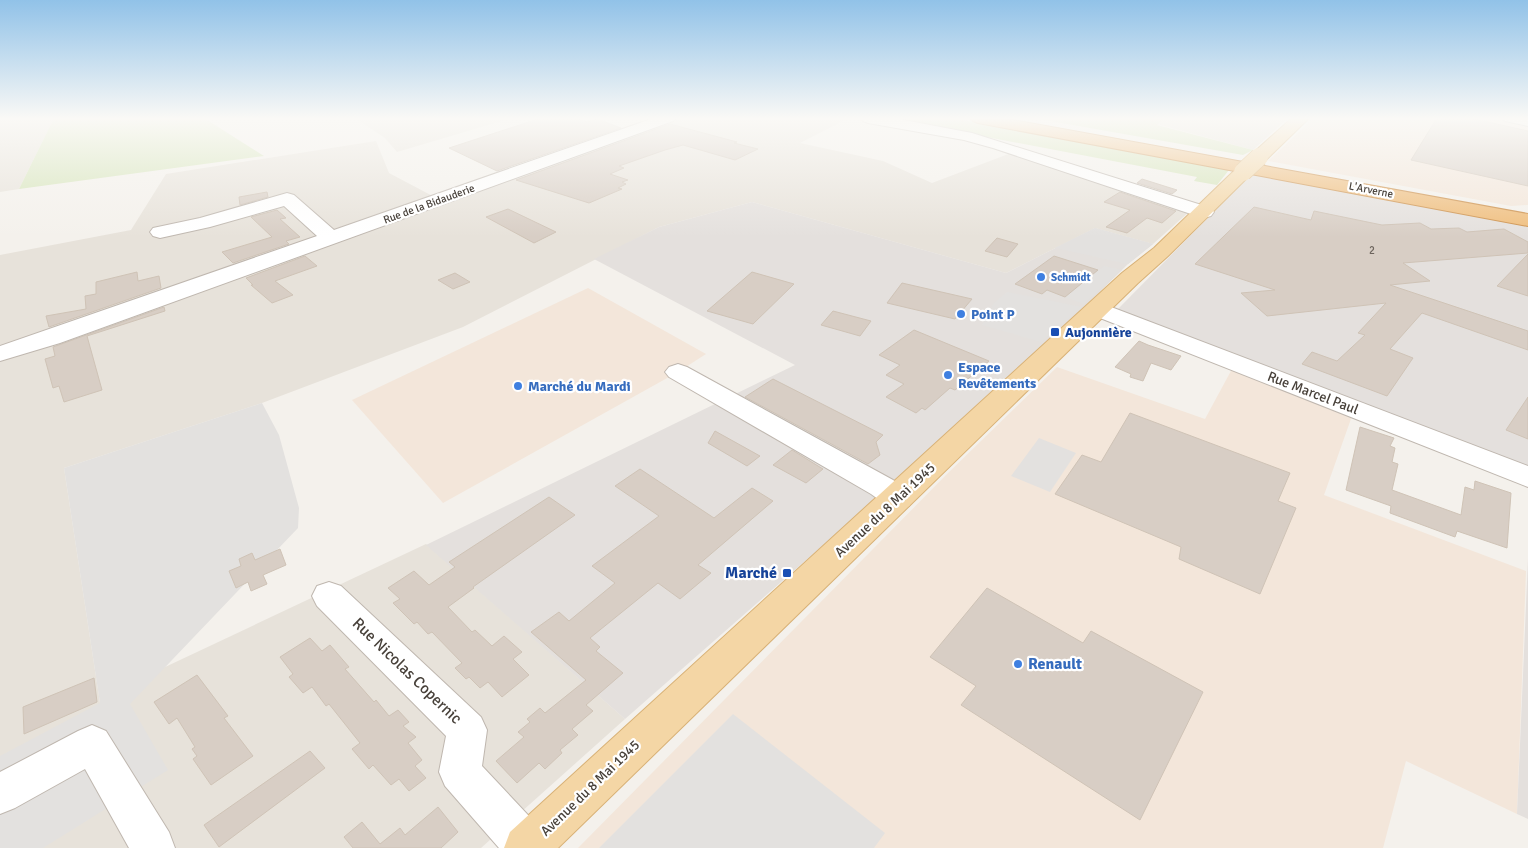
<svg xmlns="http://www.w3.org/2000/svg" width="1528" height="848" viewBox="0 0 1528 848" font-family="Signika,sans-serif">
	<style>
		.residential { fill: #e7e2da }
		.commercial { fill: #f3e6da }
		.industrial { fill: #e4e0dd }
		.green { fill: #d5e4b9 }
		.parking { fill: #e3e1df }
		.building { fill: #d8cec5; stroke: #cfc3b6 }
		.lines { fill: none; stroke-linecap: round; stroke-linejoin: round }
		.minor-casing { stroke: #bfb7af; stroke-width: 2 }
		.major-casing { stroke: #d8b176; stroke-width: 2 }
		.highway-casing { stroke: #cd914c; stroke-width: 2 }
		.minor { fill: #fff; fill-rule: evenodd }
		.major { fill: #f4d6a5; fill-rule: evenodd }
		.highway { fill: #efbd7c; fill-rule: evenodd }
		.major-bridge-casing { stroke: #d8b176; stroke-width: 19; stroke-linecap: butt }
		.major-bridge { stroke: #f4d6a5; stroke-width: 18 }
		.shop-dot { fill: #3f7fe0; stroke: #fff; stroke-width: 2 }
		.transit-dot { fill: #1a4fb4; stroke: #fff; stroke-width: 2 }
		.labels { text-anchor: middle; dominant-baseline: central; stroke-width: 4.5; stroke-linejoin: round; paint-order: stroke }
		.far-street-label { font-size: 11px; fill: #48413a; stroke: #fff }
		.number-label { font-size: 11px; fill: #6c645d }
		.far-shop-label { font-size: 11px; font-weight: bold; fill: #366cbe; stroke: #fff; text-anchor: start }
		.shop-label { font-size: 14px; font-weight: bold; fill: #366cbe; stroke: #fff; text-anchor: start }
		.transit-label { font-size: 14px; font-weight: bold; fill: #164399; stroke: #fff; text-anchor: start }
		.street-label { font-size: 14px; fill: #48413a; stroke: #fff }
		.near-transit-label { font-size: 16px; font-weight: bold; fill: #164399; stroke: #fff; text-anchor: end }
		.near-shop-label { font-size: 16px; font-weight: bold; fill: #366cbe; stroke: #fff; text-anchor: start }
		.near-street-label { font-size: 16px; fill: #48413a; stroke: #fff }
	</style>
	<rect width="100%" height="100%" fill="#f4f1ec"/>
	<g class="residential">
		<path d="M0 118H54L19 189 0 192Z"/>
		<path d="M355 118H512L397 152 385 138Z"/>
		<path d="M639 118H843L847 119 800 143 883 161 932 183 1011 153 1191 210 1153 244 1095 228 1006 273 752 202 659 227 463 327 262 403 64 468 100 703 163 668 426 544 625 719 481 848H0V255L131 230 166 174 376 141 389 173 442 201 648 121Z"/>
		<path d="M1165 118H1288L1253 150 1157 124Z"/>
	</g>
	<g class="commercial">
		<path d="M1314 118H1528V205L1511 206 1268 161Z"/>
		<path d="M588 288 706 354 678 372 443 503 352 400Z"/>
		<path d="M1057 367 1205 419 1232 369 1352 416 1324 495 1526 571 1517 814 1406 761 1383 848H578L946 475Z"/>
	</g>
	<g class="industrial">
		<path d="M1252 173 1528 225V470L1117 310Z"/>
		<path d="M752 202 1006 273 1095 228 1153 244 1128 264 999 391 625 719 426 545 795 365 594 259 659 227Z"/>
		<path d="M1528 559V819L1517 814Z"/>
	</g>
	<g class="green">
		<path d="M54 118H204L264 156 19 189Z"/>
		<path d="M887 118H952L1229 170 1217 185 1194 181 1197 177Z"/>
		<path d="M1033 118H1165L1157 125 1253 150 1243 155Z"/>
	</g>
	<g class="parking">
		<path d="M1095 228 1153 244 1128 264 1055 248Z"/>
		<path d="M1104 266 1122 270 1084 304 1065 297Z"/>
		<path d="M1007 292 1082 307 1041 342 982 325 994 303Z"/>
		<path d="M262 403 279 435 299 508 298 528 130 704 168 770 43 848H0V756L100 703 64 468Z"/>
		<path d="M1039 438 1076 453 1050 492 1011 476Z"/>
		<path d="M733 714 885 833 874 848H599Z"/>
	</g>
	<g class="building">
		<path d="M541 118H575L587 122 597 119 621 128 497 171 449 148Z"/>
		<path d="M1437 118H1470L1528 131V186L1411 160Z"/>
		<path d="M670 124 737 142 734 143 758 149 735 160 683 145 665 150 619 166 624 168 610 174 628 180 622 182 626 184 618 188 622 189 589 203 516 180Z"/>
		<path d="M1142 179 1177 190 1172 194 1137 183Z"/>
		<path d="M267 192 268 197 240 205 239 197Z"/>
		<path d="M1120 192 1176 211 1162 223 1147 218 1127 233 1106 227 1130 210 1104 202Z"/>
		<path d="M1254 207 1311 220 1314 211 1382 225 1420 223 1431 229 1459 228 1467 232 1504 229 1528 242V253L1403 263 1430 281 1390 285 1528 331V350L1422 313 1390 349 1413 358 1387 396 1302 364 1312 352 1337 361 1365 335 1358 333 1386 303 1267 316 1241 293 1275 290 1195 264Z"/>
		<path d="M508 209 556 232 534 243 486 217Z"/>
		<path d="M277 210 286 218 280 219 300 237 286 241 289 244 233 263 222 252 272 237 251 217Z"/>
		<path d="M997 238 1018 244 1007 257 985 251Z"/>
		<path d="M1528 254V296L1497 286Z"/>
		<path d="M305 256 317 266 275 281 293 295 272 303 251 285H253L246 278Z"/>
		<path d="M1054 256 1098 270 1065 297 1047 290 1042 294 1015 284Z"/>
		<path d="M137 272 138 281 159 276 161 288 49 327 46 316 86 309 85 296 96 294V282Z"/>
		<path d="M752 272 794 284 753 324 707 311Z"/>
		<path d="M455 273 470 282 453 289 438 280Z"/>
		<path d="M902 283 972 299 955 319 887 303Z"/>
		<path d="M164 307 165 311 87 336 102 390 64 402 59 386 53 388 45 359 55 356 53 347Z"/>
		<path d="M833 311 871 321 860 336 821 325Z"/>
		<path d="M914 330 989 361 955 390 950 388 925 410 922 408 916 413 886 397 904 384 886 375 900 365 879 355Z"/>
		<path d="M1139 341 1148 345 1181 356 1171 370 1151 363 1143 381 1130 377 1131 374 1115 367Z"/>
		<path d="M773 379 883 435 876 442 880 455 868 464 745 397Z"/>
		<path d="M1528 397V439L1506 430Z"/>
		<path d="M1130 413 1290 473 1278 501 1296 508 1260 594 1179 559 1181 547 1055 494 1082 455 1101 462Z"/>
		<path d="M1360 427 1394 438 1390 446 1395 448 1392 462 1398 464 1392 490 1461 515 1465 487 1474 490 1475 481 1511 493 1507 548 1457 531 1455 537 1390 513 1391 506 1346 490Z"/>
		<path d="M715 431 760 456 747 466 708 443Z"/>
		<path d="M792 450 823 469 806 483 773 465Z"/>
		<path d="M640 469 714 518 752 488 773 501 698 565 711 573 680 599 658 583 590 638 600 647 596 651 623 673 586 705 593 711 572 729 578 735 560 750 562 753 545 769 539 763 517 783 496 761 524 737 518 732 530 722 527 719 540 708 545 713 586 680 531 632 559 612 569 621 615 583 592 566 659 516 615 486Z"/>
		<path d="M549 497 575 515 473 587 474 588 448 607 472 632 475 630 492 646 504 636 522 652 513 659 529 675 502 697 488 682 480 688 469 677 466 679 455 668 462 663 432 632 428 634 417 622 414 624 393 603 400 599 388 588 414 571 429 585 455 567 449 562Z"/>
		<path d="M280 549 286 565 263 575 267 584 251 591 248 582 236 588 229 571 241 566 239 559 252 553 255 560Z"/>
		<path d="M987 588 1083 643 1091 631 1203 692 1140 820 961 705 976 686 930 657Z"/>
		<path d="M310 638 322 651 330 645 349 667 345 669 374 702 376 700 389 716 398 710 409 722 403 726 416 737 408 743 422 760 415 766 426 778 409 791 399 779 391 785 373 765 369 769 352 749 360 743 329 704 326 706 312 687 303 693 289 677 293 674 280 657Z"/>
		<path d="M197 675 228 716 224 718 253 756 211 785 193 759 197 756 192 749 195 747 177 718 169 724 154 702Z"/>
		<path d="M94 678 97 702 24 734 23 707Z"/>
		<path d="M310 751 325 768 219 847 204 825Z"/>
		<path d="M438 807 458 832 441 848H353L344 837 362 822 380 844 400 828 405 835Z"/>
	</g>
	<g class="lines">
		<defs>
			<g id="minor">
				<path d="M654 118H676L673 121 60 343 0 361V346L317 236 284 206 210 227 160 238 153 236 150 232 153 228 200 218 287 193 294 195 334 230Z"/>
				<path d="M860 118H893L972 133 1211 208 1214 212 1211 216 1204 218 1197 216 993 148 964 140 868 123 863 121Z"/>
				<path d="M1502 118H1528V126L1505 121Z"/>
				<path d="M1098 302 1528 466V487L1090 314 1087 309 1090 304Z"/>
				<path d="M678 364 687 367 893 480 909 490 913 498 909 506C891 511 885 504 871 494L669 377 665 372 669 367Z"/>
				<path d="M329 582 341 586 481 717 487 730 482 766 543 831 549 848H499L445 786 439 772 446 736 317 606 312 596 317 586Z"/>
				<path d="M92 725 106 731 169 832 175 848H129L85 769 15 808 0 814V772L78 731Z"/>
			</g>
			<g id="major">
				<path d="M1292 118H1309L1265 161H1253L1251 157 1253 153Z"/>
				<path d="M1243 167 1249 168 1252 172 1249 176 1168 256 1138 283 558 848H504L510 832 1122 273 1154 248 1237 168Z"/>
			</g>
			<path id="highway" d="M970 118H1002L1528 214V226L978 123 973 121Z"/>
		</defs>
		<use href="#minor" class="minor-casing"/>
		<use href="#major" class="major-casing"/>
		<use href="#highway" class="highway-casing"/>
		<use href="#minor" class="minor"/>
		<use href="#major" class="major"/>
		<use href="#highway" class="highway"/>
		<defs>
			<path id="major-bridge" d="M1243 172 1259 157"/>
		</defs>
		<use href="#major-bridge" class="major-bridge-casing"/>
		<use href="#major-bridge" class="major-bridge"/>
	</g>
	<linearGradient id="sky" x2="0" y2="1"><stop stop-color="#91c2e8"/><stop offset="0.5" stop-color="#faf9f6"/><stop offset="1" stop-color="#faf9f6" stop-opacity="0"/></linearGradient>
	<rect width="1528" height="237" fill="url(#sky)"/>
	<g class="shop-dot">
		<circle cx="1041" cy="277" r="5"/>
		<circle cx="961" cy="314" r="5"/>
		<circle cx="948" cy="375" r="5"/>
		<circle cx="518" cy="386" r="5"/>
		<circle cx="1018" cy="664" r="5"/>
	</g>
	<g class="transit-dot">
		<rect x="1050" y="327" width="10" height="10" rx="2.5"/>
		<rect x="782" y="568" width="10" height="10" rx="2.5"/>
	</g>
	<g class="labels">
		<g class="far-street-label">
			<text transform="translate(1371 190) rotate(11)">L'Arverne</text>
			<text transform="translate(429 204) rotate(-20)">Rue de la Bidauderie</text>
		</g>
		<g class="number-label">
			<text x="1372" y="250">2</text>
		</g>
		<g class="far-shop-label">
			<text x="1051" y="277">Schmidt</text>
		</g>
		<g class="shop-label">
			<text x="971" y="314">Point P</text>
			<text x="958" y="367">Espace<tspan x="958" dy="16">Revêtements</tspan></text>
			<text x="528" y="386">Marché du Mardi</text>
		</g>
		<g class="transit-label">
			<text x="1065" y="332">Aujonnière</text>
		</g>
		<g class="street-label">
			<text transform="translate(1313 393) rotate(21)">Rue Marcel Paul</text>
			<text transform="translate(885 510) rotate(-43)">Avenue du 8 Mai 1945</text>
			<text transform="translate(590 788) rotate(-44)">Avenue du 8 Mai 1945</text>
		</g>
		<g class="near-transit-label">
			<text x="777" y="573">Marché</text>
		</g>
		<g class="near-shop-label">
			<text x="1028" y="664">Renault</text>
		</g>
		<g class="near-street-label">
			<text transform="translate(407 671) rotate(44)">Rue Nicolas Copernic</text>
		</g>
	</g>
</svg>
